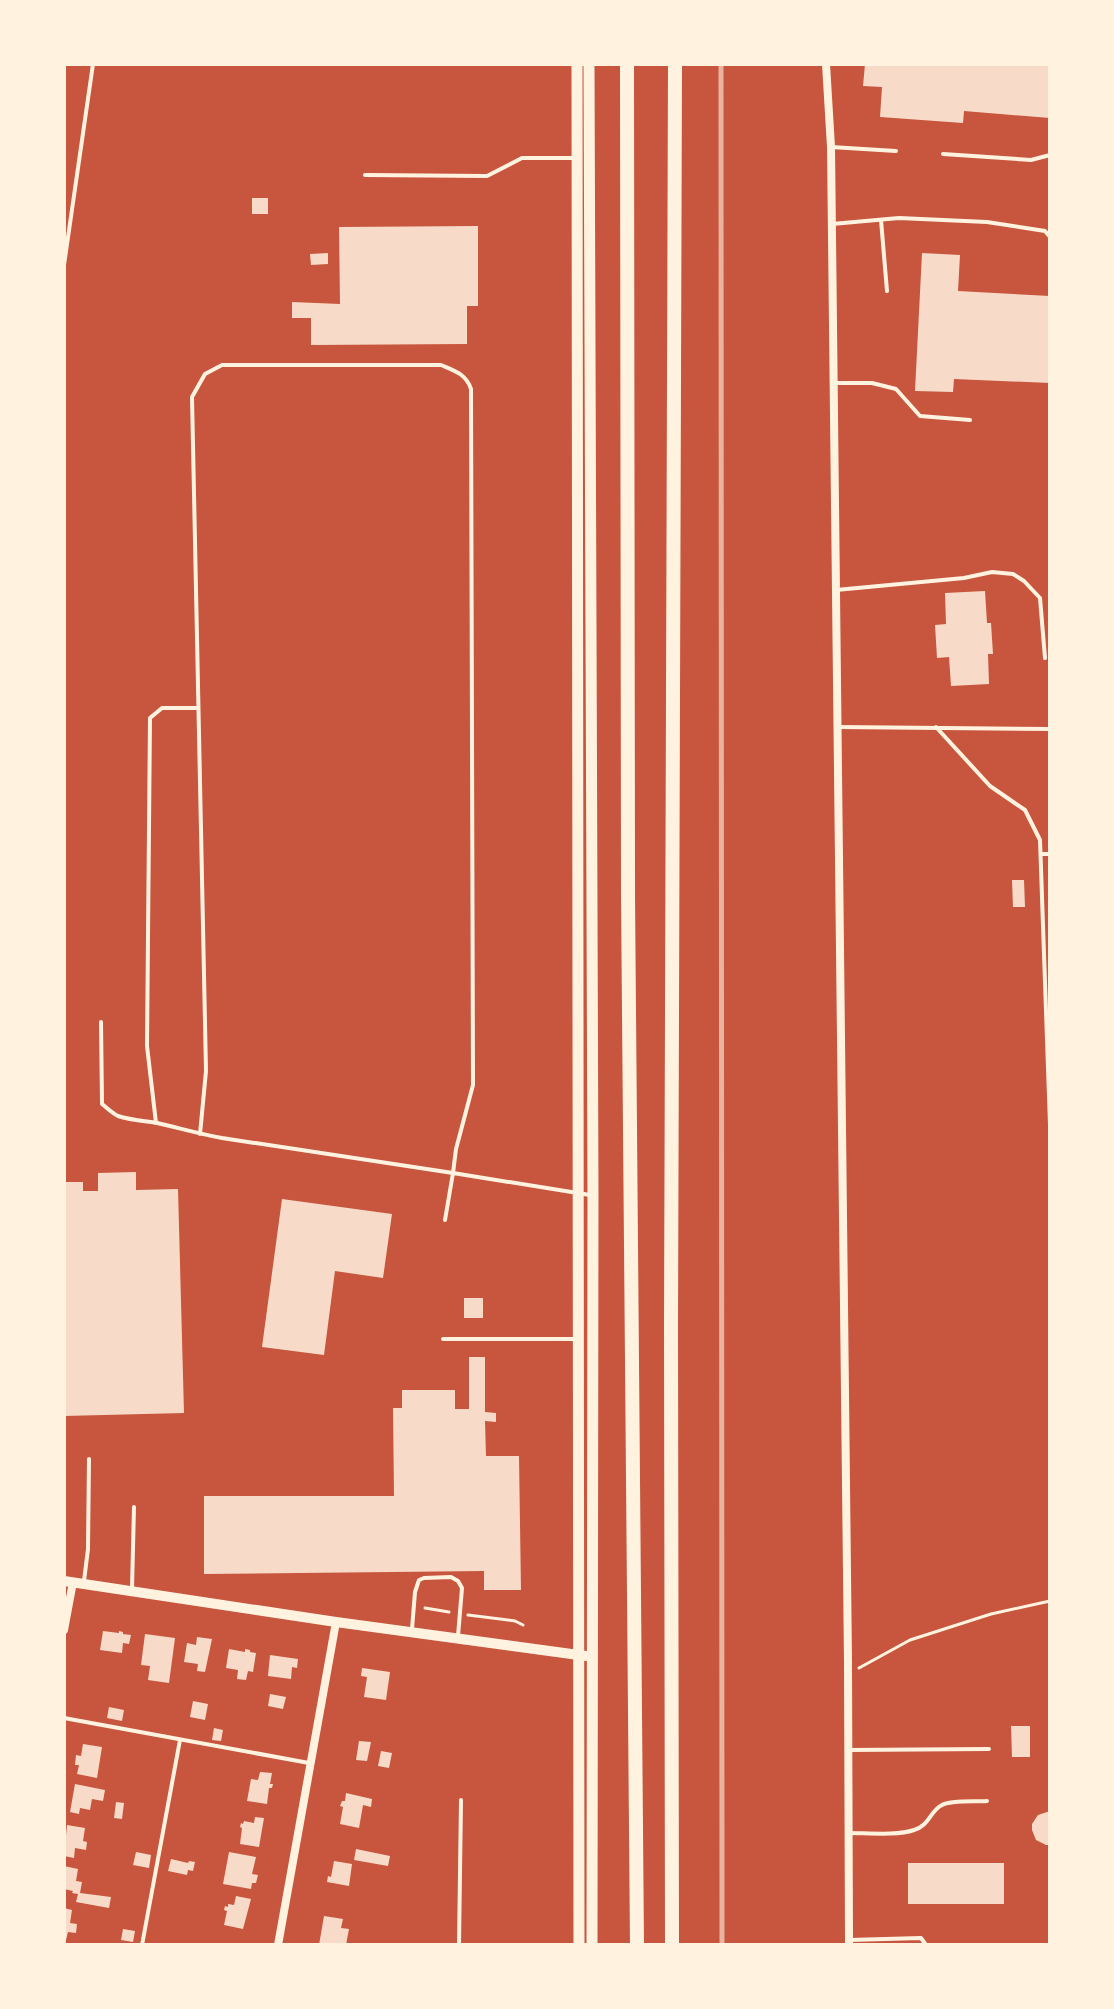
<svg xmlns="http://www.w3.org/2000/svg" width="1114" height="2009" viewBox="0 0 1114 2009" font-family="Commissioner,sans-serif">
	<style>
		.building { fill: #f7dbc8 }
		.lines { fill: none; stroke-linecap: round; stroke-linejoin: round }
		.path { stroke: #fff3e0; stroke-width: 3 }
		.service { stroke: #fff3e0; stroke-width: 4 }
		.minor { stroke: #fff3e0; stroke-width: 8 }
		.tertiary { stroke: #fff3e0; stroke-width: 10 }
		.secondary { stroke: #fff3e0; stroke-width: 11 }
		.motorway { stroke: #fff3e0; stroke-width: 14 }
		.rail { stroke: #e9b49f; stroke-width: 5 }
	</style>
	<rect width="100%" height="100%" fill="#c8553d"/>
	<g class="building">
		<path d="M865 64H1050V118L964 111 963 123 880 117 882 87 863 86Z"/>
		<rect x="252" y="198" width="16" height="16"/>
		<path d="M478 226V306H467V344L311 345V318H292V302L340 304 339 227Z"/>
		<path d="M328 253V264L311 265 310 254Z"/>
		<path d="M922 253 960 255 958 291 1050 296V383L954 379 953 392 915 391Z"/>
		<path d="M985 591 987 623H991L993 654H988L989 684 951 686 949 657 937 658 935 625 946 624 945 593Z"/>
		<path d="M1012 880H1024L1025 907H1013Z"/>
		<path d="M136 1172V1190L178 1189 184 1413 64 1416V1182H83V1191H98V1173Z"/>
		<path d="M282 1199 392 1214 383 1278 335 1271 324 1355 262 1347Z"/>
		<rect x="464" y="1298" width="19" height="20"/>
		<path d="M469 1357H485V1412L496 1413V1422L485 1421 486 1456H519L521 1590H484V1571L204 1574V1496H394L393 1408H402V1390H455V1409H469Z"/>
		<path d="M103 1631 119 1633V1631L123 1632V1634L131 1635 129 1644 123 1643 122 1653 100 1650Z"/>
		<path d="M145 1634 175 1638 169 1683 148 1680 150 1666 141 1665Z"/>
		<path d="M197 1637 212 1639 205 1672 197 1671 198 1664 184 1662 187 1643 196 1645Z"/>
		<path d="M229 1649 245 1652V1649L250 1650V1652L256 1653 253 1672 248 1671 246 1680 237 1679 238 1670 226 1668Z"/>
		<path d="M270 1655 298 1659 297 1668 292 1667 291 1679 268 1676Z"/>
		<path d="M362 1668 390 1672 386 1700 364 1697 367 1677 361 1676Z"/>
		<path d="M270 1694 286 1697 283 1709 268 1706Z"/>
		<path d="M193 1701 208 1704 205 1720 190 1717Z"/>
		<path d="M109 1707 124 1710 122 1721 107 1718Z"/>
		<path d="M1011 1726H1030V1757H1012Z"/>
		<path d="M214 1728 223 1730 221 1741 212 1740Z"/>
		<path d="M359 1741 371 1742 367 1761 356 1760Z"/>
		<path d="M83 1744 102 1747 97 1778 77 1774 79 1765H75L76 1755 81 1756Z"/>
		<path d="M381 1751 392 1753 389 1768 378 1766Z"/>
		<path d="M260 1772 272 1773 270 1784H273L272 1788H269L267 1804 247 1801 251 1779 258 1780Z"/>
		<path d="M75 1784 105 1790 103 1801 92 1799 90 1810 80 1808 79 1814 70 1812Z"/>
		<path d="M346 1793 372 1799 371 1807 363 1805 359 1828 340 1824 343 1807 340 1806 342 1801H345Z"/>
		<path d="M116 1802 124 1803 122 1819 114 1818Z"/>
		<path d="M1050 1811V1845H1046L1036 1840 1032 1830V1824L1038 1815Z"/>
		<path d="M255 1817 264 1818 259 1847 240 1844 242 1828 240 1827 241 1823 243 1824 244 1821 254 1823Z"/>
		<path d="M67 1825 85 1828 83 1841 87 1842 86 1850 75 1848 74 1858 64 1856Z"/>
		<path d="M356 1849 390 1856 388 1866 354 1860Z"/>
		<path d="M136 1852 151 1855 149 1868 133 1865Z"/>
		<path d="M229 1852 256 1857 252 1874 258 1875 256 1883H252L251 1889 223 1884Z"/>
		<path d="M171 1859 188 1863 189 1861 195 1862 193 1871 188 1870 187 1875 168 1871Z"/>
		<path d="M334 1861 352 1864 349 1886 327 1882 328 1876 331 1877Z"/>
		<rect x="908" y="1863" width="96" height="41"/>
		<path d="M64 1866 78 1869 76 1881 82 1882 80 1893 111 1897 109 1908 76 1902 78 1894 72 1893 73 1891 64 1889Z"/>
		<path d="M236 1896 251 1899 243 1929 224 1925 227 1911 224 1910 225 1906 228 1907V1904L234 1905Z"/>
		<path d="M64 1908 72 1910 70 1923 77 1924 76 1933 68 1932 65 1944Z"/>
		<path d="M324 1916 343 1919 341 1928 349 1929 346 1945H319Z"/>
		<path d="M123 1929 135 1931 133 1942 121 1940Z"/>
	</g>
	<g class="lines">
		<g class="path">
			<path d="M425 1608 449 1612"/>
			<path d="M468 1615 515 1621 523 1625"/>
			<path d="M859 1668 910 1640 991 1614 1050 1601"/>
		</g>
		<g class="service">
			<path d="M246 64H413"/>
			<path d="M831 147 896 151"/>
			<path d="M943 154 1031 160 1050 155"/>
			<path d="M365 175 487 176 522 158H575"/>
			<path d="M881 220 887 291"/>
			<path d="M832 224 899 218 987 222 1045 231 1050 237"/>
			<path d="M64 265 93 64"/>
			<path d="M834 383H872L896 389 920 416 970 420"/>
			<path d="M836 590 964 578 992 572 1013 574 1024 581 1040 598 1045 658"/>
			<path d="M838 727 1050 729"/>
			<path d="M936 727 990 786 1025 810 1040 840 1050 1125"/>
			<path d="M1041 854H1050"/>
			<path d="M101 1022 102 1104C107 1108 112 1113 118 1116 130 1120 144 1121 157 1123 179 1128 200 1134 222 1138L453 1173 456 1149 473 1085 471 389C466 374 455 371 441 365H222L205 374 192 397 206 1071 200 1134"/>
			<path d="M156 1123 147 1046 150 718 162 708H198"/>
			<path d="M445 1220 453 1173 590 1195"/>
			<path d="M443 1339H577"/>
			<path d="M84 1581 88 1549 89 1459"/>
			<path d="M132 1589 134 1507"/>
			<path d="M412 1629 415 1592 419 1580 424 1578 451 1577 458 1581 462 1588 458 1636"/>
			<path d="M64 1718 309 1763"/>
			<path d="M848 1750 989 1749"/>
			<path d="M849 1833C868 1833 897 1836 914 1830 929 1826 930 1811 942 1805 951 1800 976 1802 987 1801"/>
			<path d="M849 1940 921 1938 926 1945"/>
			<path d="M142 1945 180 1740"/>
			<path d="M459 1945 461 1800"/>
		</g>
		<g class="minor">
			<path d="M826 64 831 147 848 1662 849 1945"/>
			<path d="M64 1630 73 1582"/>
			<path d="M278 1945 336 1622"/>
		</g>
		<path class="tertiary" d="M64 1581 336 1622 586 1656"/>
		<g class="secondary">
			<path d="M577 64 579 1945"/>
			<path d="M589 64 593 1195 592 1945"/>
		</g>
		<g class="motorway">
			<path d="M627 64 628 895 637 1945"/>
			<path d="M672 1945 671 1327 675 64"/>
		</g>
		<path class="rail" d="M721 64 722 1945"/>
	</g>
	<rect width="1114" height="2009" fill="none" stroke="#fff3e0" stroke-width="132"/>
</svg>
